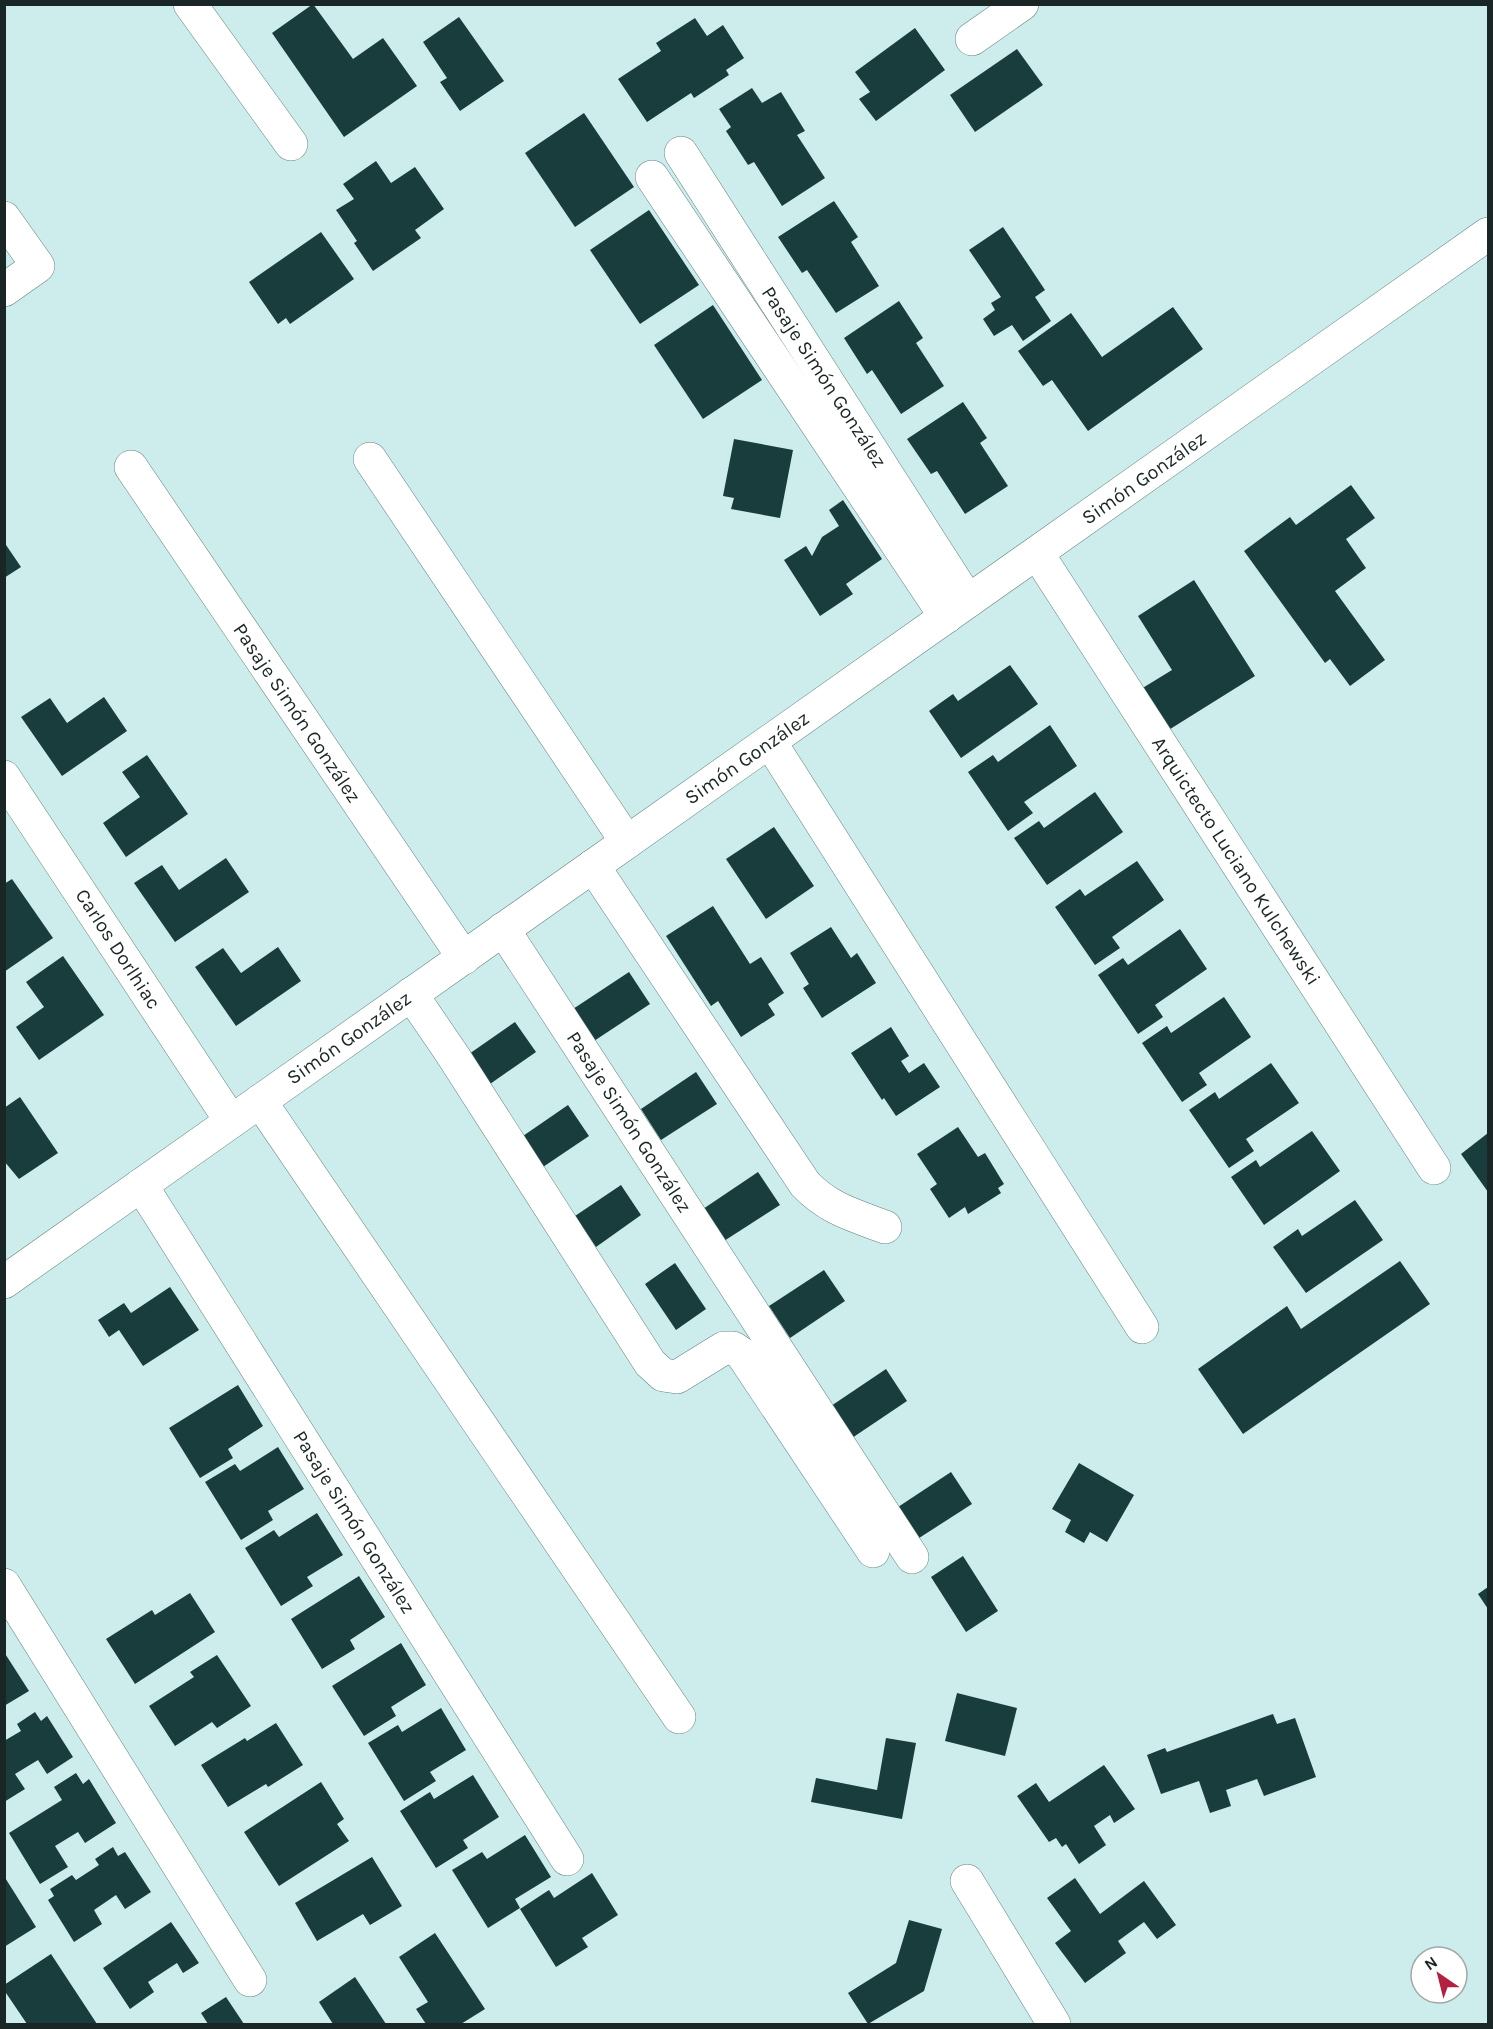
<svg xmlns="http://www.w3.org/2000/svg" width="1493" height="2029" viewBox="0 0 1493 2029" font-family="Karla,sans-serif">
	<style>
		.building { fill: #183d3c }
		.lines { fill: none; stroke-linecap: round; stroke-linejoin: round }
		.minor-casing { stroke: #648382; stroke-width: 34 }
		.minor { stroke: #fff; stroke-width: 33 }
		.labels { text-anchor: middle; dominant-baseline: central; stroke-width: 6; stroke-linejoin: round; paint-order: stroke }
		.street-label { font-size: 20px; fill: #1a2626; stroke: #fff }
	</style>
	<rect width="100%" height="100%" fill="#ccedec"/>
	<g class="building">
		<path d="M313 4 353 59 383 38 417 86 344 137 272 33Z"/>
		<path d="M459 17 504 81 460 111 440 82 447 78 423 42Z"/>
		<path d="M695 18 707 36 723 25 744 58 726 70 729 75 694 98 691 93 647 122 618 79 661 51 656 43Z"/>
		<path d="M915 28 945 70 876 121 859 99 870 92 855 72Z"/>
		<path d="M1017 49 1043 85 975 132 950 95Z"/>
		<path d="M752 88 762 103 781 92 805 131 797 135 825 178 782 206 754 162 748 165 726 131 731 127 719 109Z"/>
		<path d="M584 113 634 187 575 227 525 153Z"/>
		<path d="M376 161 391 183 415 167 444 209 415 230 421 238 373 271 354 243 357 241 336 210 354 199 343 184Z"/>
		<path d="M834 201 858 237 851 242 879 286 836 313 807 270 802 273 778 237Z"/>
		<path d="M649 210 699 285 640 324 590 250Z"/>
		<path d="M1003 227 1045 290 1035 297 1051 321 1023 341 1012 325 994 336 983 319 995 310 991 303 1001 297 969 250Z"/>
		<path d="M321 232 354 279 290 324 286 318 278 324 249 282Z"/>
		<path d="M899 301 923 338 916 343 944 386 901 414 872 370 867 374 844 338Z"/>
		<path d="M713 305 762 380 703 419 654 345Z"/>
		<path d="M1173 307 1203 349 1088 431 1052 380 1043 386 1018 351 1071 313 1102 357Z"/>
		<path d="M963 402 987 438 980 443 1008 486 965 514 937 471 931 474 907 439Z"/>
		<path d="M734 439 793 450 780 518 731 509 734 498 723 496Z"/>
		<path d="M1351 485 1375 518 1346 539 1366 568 1335 591 1385 660 1350 686 1330 659 1325 663 1244 551 1290 517 1296 525Z"/>
		<path d="M843 500 882 559 846 584 853 594 820 616 784 560 806 546 812 556 822 537 839 526 829 510Z"/>
		<path d="M4 542 21 567 4 578Z"/>
		<path d="M1194 580 1255 676 1167 731 1141 689 1172 670 1138 616Z"/>
		<path d="M1010 665 1038 704 961 758 929 711 953 694 958 701Z"/>
		<path d="M104 697 127 731 62 776 21 717 50 698 67 723Z"/>
		<path d="M1050 725 1077 766 1024 802 1033 813 1008 831 968 772 993 755 998 762Z"/>
		<path d="M147 755 188 814 126 857 103 823 140 797 122 772Z"/>
		<path d="M1095 792 1123 832 1047 885 1014 838 1039 821 1044 828Z"/>
		<path d="M774 827 814 886 766 919 726 859Z"/>
		<path d="M226 858 249 892 175 942 134 883 162 865 179 890Z"/>
		<path d="M1137 861 1164 900 1112 937 1120 948 1095 965 1055 907 1080 889 1085 896Z"/>
		<path d="M12 879 53 938 4 972V884Z"/>
		<path d="M713 906 750 964 761 957 784 993 768 1004 775 1015 741 1037 718 1001 711 1006 666 936Z"/>
		<path d="M831 927 851 958 857 953 876 983 822 1018 803 988 809 984 790 953Z"/>
		<path d="M1180 929 1207 969 1155 1005 1163 1017 1138 1034 1098 975 1123 958 1128 965Z"/>
		<path d="M278 947 301 981 236 1026 195 967 223 948 241 973Z"/>
		<path d="M63 956 104 1015 39 1060 16 1027 44 1007 26 982Z"/>
		<path d="M629 972 650 1004 594 1041 573 1009Z"/>
		<path d="M1224 997 1251 1037 1199 1073 1207 1085 1182 1102 1142 1043 1167 1026 1171 1033Z"/>
		<path d="M515 1022 536 1052 490 1084 469 1054Z"/>
		<path d="M891 1027 909 1056 901 1061 909 1073 924 1063 940 1087 896 1116 884 1098 882 1100 851 1053Z"/>
		<path d="M1271 1063 1299 1103 1246 1139 1254 1151 1229 1168 1189 1110 1215 1092 1219 1099Z"/>
		<path d="M696 1072 717 1104 661 1140 641 1109Z"/>
		<path d="M20 1097 58 1153 19 1179 4 1161V1108Z"/>
		<path d="M568 1105 589 1136 543 1167 523 1136Z"/>
		<path d="M958 1127 978 1157 985 1153 1004 1184 998 1188 1001 1193 968 1214 965 1207 949 1218 930 1189 937 1184 917 1154Z"/>
		<path d="M1312 1131 1340 1171 1264 1225 1231 1177 1256 1160 1260 1167Z"/>
		<path d="M1488 1133V1192L1461 1154Z"/>
		<path d="M758 1172 780 1205 724 1241 703 1209Z"/>
		<path d="M621 1185 641 1215 596 1247 575 1216Z"/>
		<path d="M1355 1200 1383 1240 1306 1293 1273 1247 1298 1229 1302 1236Z"/>
		<path d="M1400 1261 1430 1304 1243 1434 1198 1369 1287 1306 1301 1329Z"/>
		<path d="M675 1263 706 1309 676 1330 645 1284Z"/>
		<path d="M824 1270 845 1301 790 1338 769 1306Z"/>
		<path d="M170 1287 199 1330 143 1366 119 1330 109 1337 98 1320 124 1303 131 1313Z"/>
		<path d="M886 1369 907 1401 852 1438 831 1406Z"/>
		<path d="M238 1385 263 1426 228 1449 233 1458 200 1478 169 1428Z"/>
		<path d="M278 1447 304 1489 268 1511 273 1520 241 1540 205 1482 235 1464 240 1471Z"/>
		<path d="M1079 1463 1134 1495 1107 1542 1090 1532 1084 1543 1065 1532 1071 1520 1052 1509Z"/>
		<path d="M951 1472 972 1504 916 1540 895 1509Z"/>
		<path d="M317 1513 343 1555 307 1577 313 1586 281 1606 245 1548 274 1530 279 1537Z"/>
		<path d="M963 1556 998 1611 966 1632 931 1577Z"/>
		<path d="M359 1576 385 1617 350 1640 355 1649 322 1669 291 1619Z"/>
		<path d="M1488 1587V1609L1478 1594Z"/>
		<path d="M190 1593 215 1632 135 1684 106 1639 152 1610 155 1615Z"/>
		<path d="M401 1643 426 1685 391 1707 396 1716 364 1736 332 1686Z"/>
		<path d="M4 1652 29 1691 4 1706Z"/>
		<path d="M217 1655 251 1706 217 1728 212 1722 175 1746 149 1706 194 1677 190 1672Z"/>
		<path d="M957 1693 1017 1708 1005 1756 945 1741Z"/>
		<path d="M441 1708 466 1750 430 1772 436 1781 404 1801 368 1743 398 1725 402 1732Z"/>
		<path d="M35 1712 41 1721 47 1716 73 1757 47 1774 38 1760 15 1774 25 1789 4 1802V1741L21 1731 17 1724Z"/>
		<path d="M1273 1714 1277 1724 1295 1718 1316 1777 1264 1796 1257 1779 1226 1790 1231 1806 1210 1813 1199 1781 1161 1794 1147 1755 1165 1748 1167 1752Z"/>
		<path d="M276 1723 303 1765 268 1787 266 1784 228 1807 201 1765 245 1738 247 1741Z"/>
		<path d="M886 1738 916 1743 902 1819 811 1802 816 1778 877 1790Z"/>
		<path d="M1104 1765 1135 1809 1114 1823 1110 1815 1094 1826 1106 1845 1079 1864 1066 1844 1062 1847 1056 1838 1049 1842 1017 1796 1036 1783 1049 1802Z"/>
		<path d="M76 1773 83 1784 89 1779 116 1823 85 1843 78 1832 55 1846 68 1867 40 1884 9 1833 62 1800 54 1787Z"/>
		<path d="M473 1775 499 1817 463 1840 468 1848 436 1868 400 1811 430 1792 434 1799Z"/>
		<path d="M321 1782 344 1819 337 1824 349 1841 279 1886 244 1832Z"/>
		<path d="M525 1835 551 1877 515 1899 520 1908 488 1928 452 1870 482 1852 487 1859Z"/>
		<path d="M113 1847 118 1856 125 1852 151 1892 125 1909 116 1895 94 1910 102 1924 74 1942 48 1900 54 1896 50 1889 72 1875 76 1880 99 1865 95 1859Z"/>
		<path d="M372 1857 402 1906 370 1925 363 1914 317 1941 295 1903Z"/>
		<path d="M592 1873 618 1915 582 1938 588 1947 556 1967 520 1909 549 1890 554 1898Z"/>
		<path d="M4 1876 36 1927 4 1947Z"/>
		<path d="M1075 1878 1100 1914 1144 1881 1176 1925 1157 1939 1144 1922 1118 1941 1126 1953 1085 1983 1055 1943 1071 1931 1047 1898Z"/>
		<path d="M909 1920 942 1929 924 1991 868 2024 848 1993 896 1963Z"/>
		<path d="M171 1922 199 1963 183 1973 177 1963 148 1982 154 1992 130 2009 103 1968Z"/>
		<path d="M435 1933 485 2009 461 2024H426L416 2009 428 2002 399 1957Z"/>
		<path d="M51 1954 97 2024H27L4 1990V1985Z"/>
		<path d="M355 1977 386 2024H333L319 2002Z"/>
		<path d="M226 1997 244 2024H208L201 2013Z"/>
	</g>
	<g class="lines">
		<defs>
			<g id="minor">
				<path d="M190 4 291 144"/>
				<path d="M972 39 1022 4"/>
				<path d="M681 153 968 601"/>
				<path d="M652 177 946 617"/>
				<path d="M4 218 38 266 4 290"/>
				<path d="M370 459 627 842"/>
				<path d="M131 467 464 958"/>
				<path d="M1037 553 1434 1168"/>
				<path d="M770 742 1142 1327"/>
				<path d="M4 777 231 1121"/>
				<path d="M593 866 805 1184C829 1209 853 1215 885 1227"/>
				<path d="M503 929 912 1557"/>
				<path d="M411 994 452 1054 650 1363 663 1375 677 1377 724 1348H733L742 1354 873 1551"/>
				<path d="M260 1101 679 1717"/>
				<path d="M141 1185 567 1859"/>
				<path d="M4 1282 1488 234"/>
				<path d="M4 1585 250 1980"/>
				<path d="M967 1881 1054 2024"/>
			</g>
		</defs>
		<use href="#minor" class="minor-casing"/>
		<use href="#minor" class="minor"/>
	</g>
	<g class="labels">
		<g class="street-label">
			<text transform="translate(824 377) rotate(57)">Pasaje Simón González</text>
			<text transform="translate(1144 478) rotate(-35)">Simón González</text>
			<text transform="translate(297 713) rotate(56)">Pasaje Simón González</text>
			<text transform="translate(747 758) rotate(-35)">Simón González</text>
			<text transform="translate(1236 861) rotate(57)">Arquictecto Luciano Kulchewski</text>
			<text transform="translate(118 949) rotate(57)">Carlos Dorlhiac</text>
			<text transform="translate(349 1038) rotate(-35)">Simón González</text>
			<text transform="translate(629 1122) rotate(57)">Pasaje Simón González</text>
			<text transform="translate(354 1522) rotate(58)">Pasaje Simón González</text>
		</g>
	</g>
	<rect width="1493" height="2029" fill="none" stroke="#1a2626" stroke-width="12"/>
	<g transform="translate(1439 1975) rotate(325)"><circle r="28" fill="#ffffff" stroke="#a3a8a8" stroke-width="1.5"/>
	<path d="M0-4.5L10 22L0 15L-10 22Z" fill="#b32140"/>
	<text y="-9" font-size="16" font-weight="bold" text-anchor="middle" fill="#1a2626">N</text>
	</g>
</svg>
